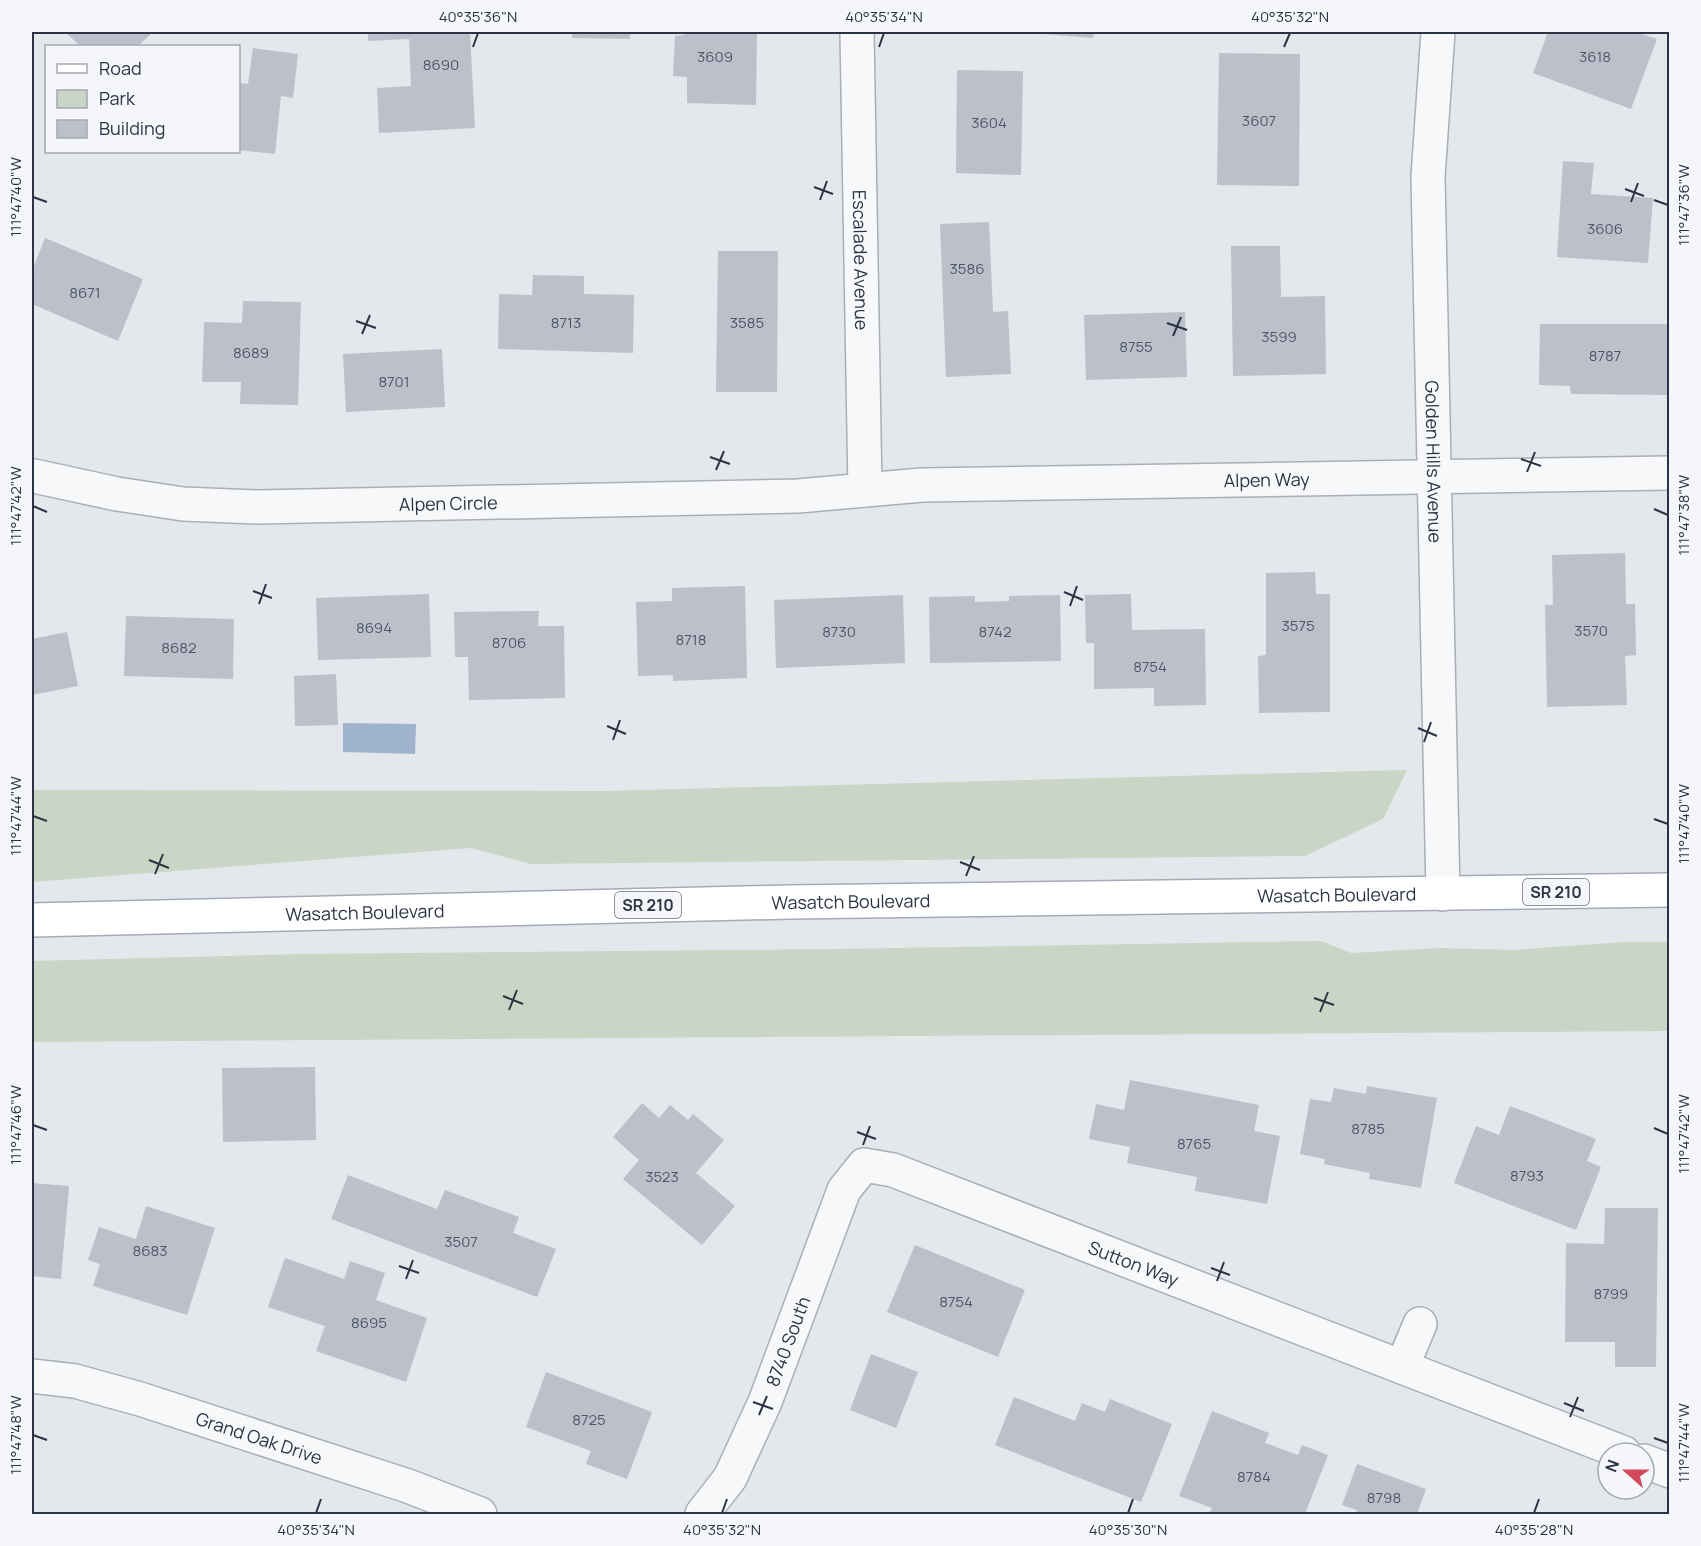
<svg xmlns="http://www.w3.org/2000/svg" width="1701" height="1546" viewBox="0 0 1701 1546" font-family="Manrope,sans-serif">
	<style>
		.green { fill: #c9d6c5 }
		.water { fill: #9fb4cc }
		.building { fill: #bbc0ca }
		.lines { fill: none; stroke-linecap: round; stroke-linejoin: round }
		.street-casing { stroke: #a9aeb7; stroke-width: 36 }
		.primary-casing { stroke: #a3abb8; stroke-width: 36 }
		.street { stroke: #f7f8fa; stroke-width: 33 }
		.primary { stroke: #fff; stroke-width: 33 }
		.ticks { fill: none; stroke: #2b3445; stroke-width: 2 }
		.labels { text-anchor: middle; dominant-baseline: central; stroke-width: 4.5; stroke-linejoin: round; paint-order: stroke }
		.number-label { font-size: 15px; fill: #4f5766 }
		.shield { fill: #f4f6f9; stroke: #676e7b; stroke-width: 1.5 }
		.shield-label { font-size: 16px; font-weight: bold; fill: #2b3445 }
		.street-label { font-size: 18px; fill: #2b3445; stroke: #f4f6f9 }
		.neatline { fill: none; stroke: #2b3445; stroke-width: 2 }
		.ticks-label { font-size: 15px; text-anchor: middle; fill: #2b3445 }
	</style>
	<rect width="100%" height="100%" fill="#e4e7ec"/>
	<g class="green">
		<path d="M1407 770 1383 819 1305 856 531 864 471 848 32 882V790L605 791Z"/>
		<path d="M1321 941 1351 953 1440 948 1514 950 1624 942H1669V1031L32 1042V961L304 954 837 949Z"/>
	</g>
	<path class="water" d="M343 723 416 724 415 754 343 752Z"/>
	<g class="building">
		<path d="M65 32H150L152 33 138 46H76L78 44Z"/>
		<path d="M368 32H470L475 128 379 133 377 88 411 86 409 39 368 41Z"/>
		<path d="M572 32H630V39L572 38Z"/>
		<path d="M684 32H757L756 105 687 103V77L673 76 675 36 684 35Z"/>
		<path d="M1032 32H1094L1093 38 1031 33Z"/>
		<path d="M1548 32H1636L1657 39 1631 109 1533 73Z"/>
		<path d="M253 48 298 54 293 98 281 96 275 154 238 150V83L248 84Z"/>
		<path d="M1219 53 1300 54 1299 186 1217 185Z"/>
		<path d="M957 70 1023 71 1021 175 956 173Z"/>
		<path d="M1563 161 1594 163 1591 194 1653 198 1648 263 1557 257Z"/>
		<path d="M989 222 993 312 1008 311 1011 374 946 377 940 224Z"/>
		<path d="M45 238 143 279 118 341 32 304V271Z"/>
		<path d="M1231 246H1280L1281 297 1325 296 1326 374 1233 376Z"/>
		<path d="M718 251H778L777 392H716Z"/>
		<path d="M533 275 584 276V294L634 295 633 353 498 349 499 294 532 295Z"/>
		<path d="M243 301 301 302 298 405 240 404 241 382H202L204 322 242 323Z"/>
		<path d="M1185 312 1187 377 1086 380 1084 315Z"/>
		<path d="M1540 324H1670V395L1571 394 1570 386 1539 385Z"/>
		<path d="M442 349 445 407 346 412 343 354Z"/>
		<path d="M1625 553 1626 604H1635L1636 655 1625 656 1627 705 1547 707 1545 605H1553L1552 555Z"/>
		<path d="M1315 572 1316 594H1330V712L1259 713 1258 656 1266 655V573Z"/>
		<path d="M745 586 747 678 673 681V675L638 676 636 602 672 601V588Z"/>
		<path d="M429 594 431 657 318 660 316 598Z"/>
		<path d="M1131 594 1132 630 1205 629 1206 705 1154 706V688L1094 689V643H1086L1085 595Z"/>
		<path d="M903 595 905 663 776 668 774 600Z"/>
		<path d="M1060 595 1061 661 930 663 929 597 975 596V602L1009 601V596Z"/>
		<path d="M539 611 538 626H564L565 698 469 700 468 657H455L454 612Z"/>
		<path d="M126 616 234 619 233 679 124 676Z"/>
		<path d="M67 632 78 686 32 695V639Z"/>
		<path d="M336 674 338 725 295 726 294 676Z"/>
		<path d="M315 1067 316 1140 223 1142 222 1068Z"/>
		<path d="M1130 1080 1259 1105 1254 1131 1280 1136 1267 1204 1195 1191 1197 1177 1127 1163 1130 1147 1089 1139 1096 1104 1124 1110Z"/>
		<path d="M1367 1086 1437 1098 1421 1188 1369 1179 1370 1173 1324 1164 1325 1159 1300 1154 1310 1099 1331 1102 1334 1088 1366 1094Z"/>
		<path d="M642 1103 659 1118 670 1105 688 1120 693 1114 724 1140 696 1173 735 1206 702 1245 623 1179 639 1160 613 1137Z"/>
		<path d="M1510 1106 1596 1139 1587 1161 1601 1167 1576 1230 1454 1183 1476 1126 1499 1135Z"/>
		<path d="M348 1175 437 1209 445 1190 519 1217 513 1233 556 1249 537 1297 331 1219Z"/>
		<path d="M32 1183 69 1186 61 1279 32 1276Z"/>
		<path d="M146 1206 215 1228 187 1315 93 1286 100 1264 88 1260 99 1227 136 1239Z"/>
		<path d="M1605 1208H1658L1656 1367H1615V1342H1565L1566 1243 1604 1244Z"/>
		<path d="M915 1245 1025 1290 998 1357 887 1312Z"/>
		<path d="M285 1258 344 1279 350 1261 385 1273 376 1300 427 1318 406 1382 316 1351 325 1326 268 1307Z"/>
		<path d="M871 1354 918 1372 896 1428 850 1410Z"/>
		<path d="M546 1372 652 1412 627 1479 586 1464 591 1451 526 1427Z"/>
		<path d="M1014 1397 1075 1421 1082 1403 1105 1412 1110 1399 1172 1424 1141 1502 995 1445Z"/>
		<path d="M1212 1411 1269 1433 1265 1443 1298 1455 1302 1445 1328 1455 1305 1514H1286L1280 1512V1514H1209L1212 1508 1179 1496Z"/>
		<path d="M1357 1464 1426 1489 1417 1514H1356L1357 1510 1342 1505Z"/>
	</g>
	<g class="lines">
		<defs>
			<g id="street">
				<path id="s1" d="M857 32 865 490"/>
				<path id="s2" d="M1438 32 1428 177 1443 894"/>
				<path id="s3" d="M34 476 117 494 183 504 258 507 798 496 922 485 1670 473"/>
				<path d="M1402 1367 1420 1324"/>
				<path id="s4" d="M32 1376 75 1381 140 1399 408 1486 480 1514"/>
				<path d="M1644 1461 1670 1471"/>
				<path id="s5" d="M702 1514 730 1478 765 1402 844 1190 864 1165 893 1170 1624 1453"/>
			</g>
			<g id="primary">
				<path id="s6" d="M32 920 790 902 1670 890"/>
			</g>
		</defs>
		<use href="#street" class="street-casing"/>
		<use href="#primary" class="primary-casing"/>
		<use href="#street" class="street"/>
		<use href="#primary" class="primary"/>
	</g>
	<path class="ticks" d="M473 47 478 33M879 47 884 33M1284 47 1290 33M814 187 833 194M1625 189 1644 196M33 197 47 202M820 200 827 181M1654 200 1668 205M1631 202 1638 183M356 321 376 328M1167 323 1187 330M362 334 370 315M1173 336 1181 317M710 457 730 464M1521 459 1541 466M716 470 724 451M1527 472 1535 452M33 506 47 512M1654 509 1668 515M253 591 272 598M1064 592 1083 600M259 604 266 584M1070 606 1077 586M607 726 626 734M1418 728 1437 736M613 740 620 720M1424 742 1431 722M33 816 47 821M1654 819 1668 824M149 860 169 868M960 862 980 870M155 874 163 854M966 876 974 856M503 996 523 1004M1314 998 1334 1005M509 1010 517 990M1320 1012 1328 992M33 1125 47 1130M1654 1128 1668 1134M857 1132 876 1139M863 1145 870 1126M399 1266 419 1273M1211 1268 1230 1275M406 1279 413 1260M1217 1281 1224 1262M753 1402 773 1409M1564 1403 1584 1411M759 1415 767 1396M1570 1417 1578 1397M33 1435 47 1440M1654 1438 1668 1443M316 1513 321 1499M722 1513 727 1499M1128 1513 1133 1499M1534 1513 1539 1499"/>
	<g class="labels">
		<g class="number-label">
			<text x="715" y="56">3609</text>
			<text x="1595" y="56">3618</text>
			<text x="441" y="64">8690</text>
			<text x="1259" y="120">3607</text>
			<text x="989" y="122">3604</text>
			<text x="1605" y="228">3606</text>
			<text x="967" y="268">3586</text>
			<text x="85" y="292">8671</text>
			<text x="566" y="322">8713</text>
			<text x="747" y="322">3585</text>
			<text x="1279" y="336">3599</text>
			<text x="1136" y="346">8755</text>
			<text x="251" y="352">8689</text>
			<text x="1605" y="355">8787</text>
			<text x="394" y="381">8701</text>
			<text x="1298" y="625">3575</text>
			<text x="374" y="627">8694</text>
			<text x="1591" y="630">3570</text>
			<text x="839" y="631">8730</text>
			<text x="995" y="631">8742</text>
			<text x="691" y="639">8718</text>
			<text x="509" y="642">8706</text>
			<text x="179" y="647">8682</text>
			<text x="1150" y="666">8754</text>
			<text x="1368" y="1128">8785</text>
			<text x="1194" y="1143">8765</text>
			<text x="1527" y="1175">8793</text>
			<text x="662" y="1176">3523</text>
			<text x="461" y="1241">3507</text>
			<text x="150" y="1250">8683</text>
			<text x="1611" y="1293">8799</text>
			<text x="956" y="1301">8754</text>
			<text x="369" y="1322">8695</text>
			<text x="589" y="1419">8725</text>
			<text x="1254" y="1476">8784</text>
			<text x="1384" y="1497">8798</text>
		</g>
		<g class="shield">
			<rect x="1523" y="879" width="66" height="26" rx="4.5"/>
			<rect x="615" y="892" width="66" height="26" rx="4.5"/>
		</g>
		<g class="shield-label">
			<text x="1556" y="892">SR 210</text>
			<text x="648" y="905">SR 210</text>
		</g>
		<g class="street-label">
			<text stroke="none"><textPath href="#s1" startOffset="228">Escalade Avenue</textPath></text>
			<text stroke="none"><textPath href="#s2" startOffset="430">Golden Hills Avenue</textPath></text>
			<text stroke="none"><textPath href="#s3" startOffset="1236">Alpen Way</textPath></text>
			<text stroke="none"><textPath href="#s3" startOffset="417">Alpen Circle</textPath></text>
			<text stroke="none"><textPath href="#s6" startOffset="1305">Wasatch Boulevard</textPath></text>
			<text stroke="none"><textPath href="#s6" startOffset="819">Wasatch Boulevard</textPath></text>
			<text stroke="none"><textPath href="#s6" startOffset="333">Wasatch Boulevard</textPath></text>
			<text stroke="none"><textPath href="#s5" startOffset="675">Sutton Way</textPath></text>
			<text stroke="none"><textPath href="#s5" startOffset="194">8740 South</textPath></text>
			<text stroke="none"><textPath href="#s4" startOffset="236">Grand Oak Drive</textPath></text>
		</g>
	</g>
	<rect width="1701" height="1546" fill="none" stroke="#f4f6f9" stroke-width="66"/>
	<rect x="45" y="45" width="195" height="108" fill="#f4f6f9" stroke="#a4a8b1" stroke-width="1.5"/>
	<rect x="57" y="64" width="30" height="9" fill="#ffffff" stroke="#a4a8b1" stroke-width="1.5"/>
	<text x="99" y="75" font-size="18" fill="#2b3445">Road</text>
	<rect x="57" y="90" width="30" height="18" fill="#c9d6c5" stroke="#a4a8b1" stroke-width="1.5"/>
	<text x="99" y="105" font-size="18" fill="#2b3445">Park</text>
	<rect x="57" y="120" width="30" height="18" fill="#bbc0ca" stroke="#a4a8b1" stroke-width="1.5"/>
	<text x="99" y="135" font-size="18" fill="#2b3445">Building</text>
	<g transform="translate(1626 1471) rotate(291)"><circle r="28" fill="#f4f6f9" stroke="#a4a8b1" stroke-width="1.5"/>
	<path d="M0-4.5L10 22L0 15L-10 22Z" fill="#d1495b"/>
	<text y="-9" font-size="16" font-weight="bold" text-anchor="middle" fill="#2b3445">N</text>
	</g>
	<rect x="33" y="33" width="1635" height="1480" class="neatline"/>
	<g class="ticks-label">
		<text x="478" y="22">40°35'36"N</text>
		<text x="884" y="22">40°35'34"N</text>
		<text x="1290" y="22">40°35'32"N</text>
		<text transform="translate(16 197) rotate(-90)" y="5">111°47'40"W</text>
		<text transform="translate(1684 205) rotate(-90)" y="5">111°47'36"W</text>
		<text transform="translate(16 506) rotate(-90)" y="5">111°47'42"W</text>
		<text transform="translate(1684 515) rotate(-90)" y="5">111°47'38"W</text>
		<text transform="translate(16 816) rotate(-90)" y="5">111°47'44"W</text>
		<text transform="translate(1684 824) rotate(-90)" y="5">111°47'40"W</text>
		<text transform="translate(16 1125) rotate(-90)" y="5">111°47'46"W</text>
		<text transform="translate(1684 1134) rotate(-90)" y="5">111°47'42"W</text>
		<text transform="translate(16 1435) rotate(-90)" y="5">111°47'48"W</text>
		<text transform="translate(1684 1443) rotate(-90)" y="5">111°47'44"W</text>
		<text x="316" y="1535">40°35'34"N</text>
		<text x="722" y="1535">40°35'32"N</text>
		<text x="1128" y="1535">40°35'30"N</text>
		<text x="1534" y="1535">40°35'28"N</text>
	</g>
</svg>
